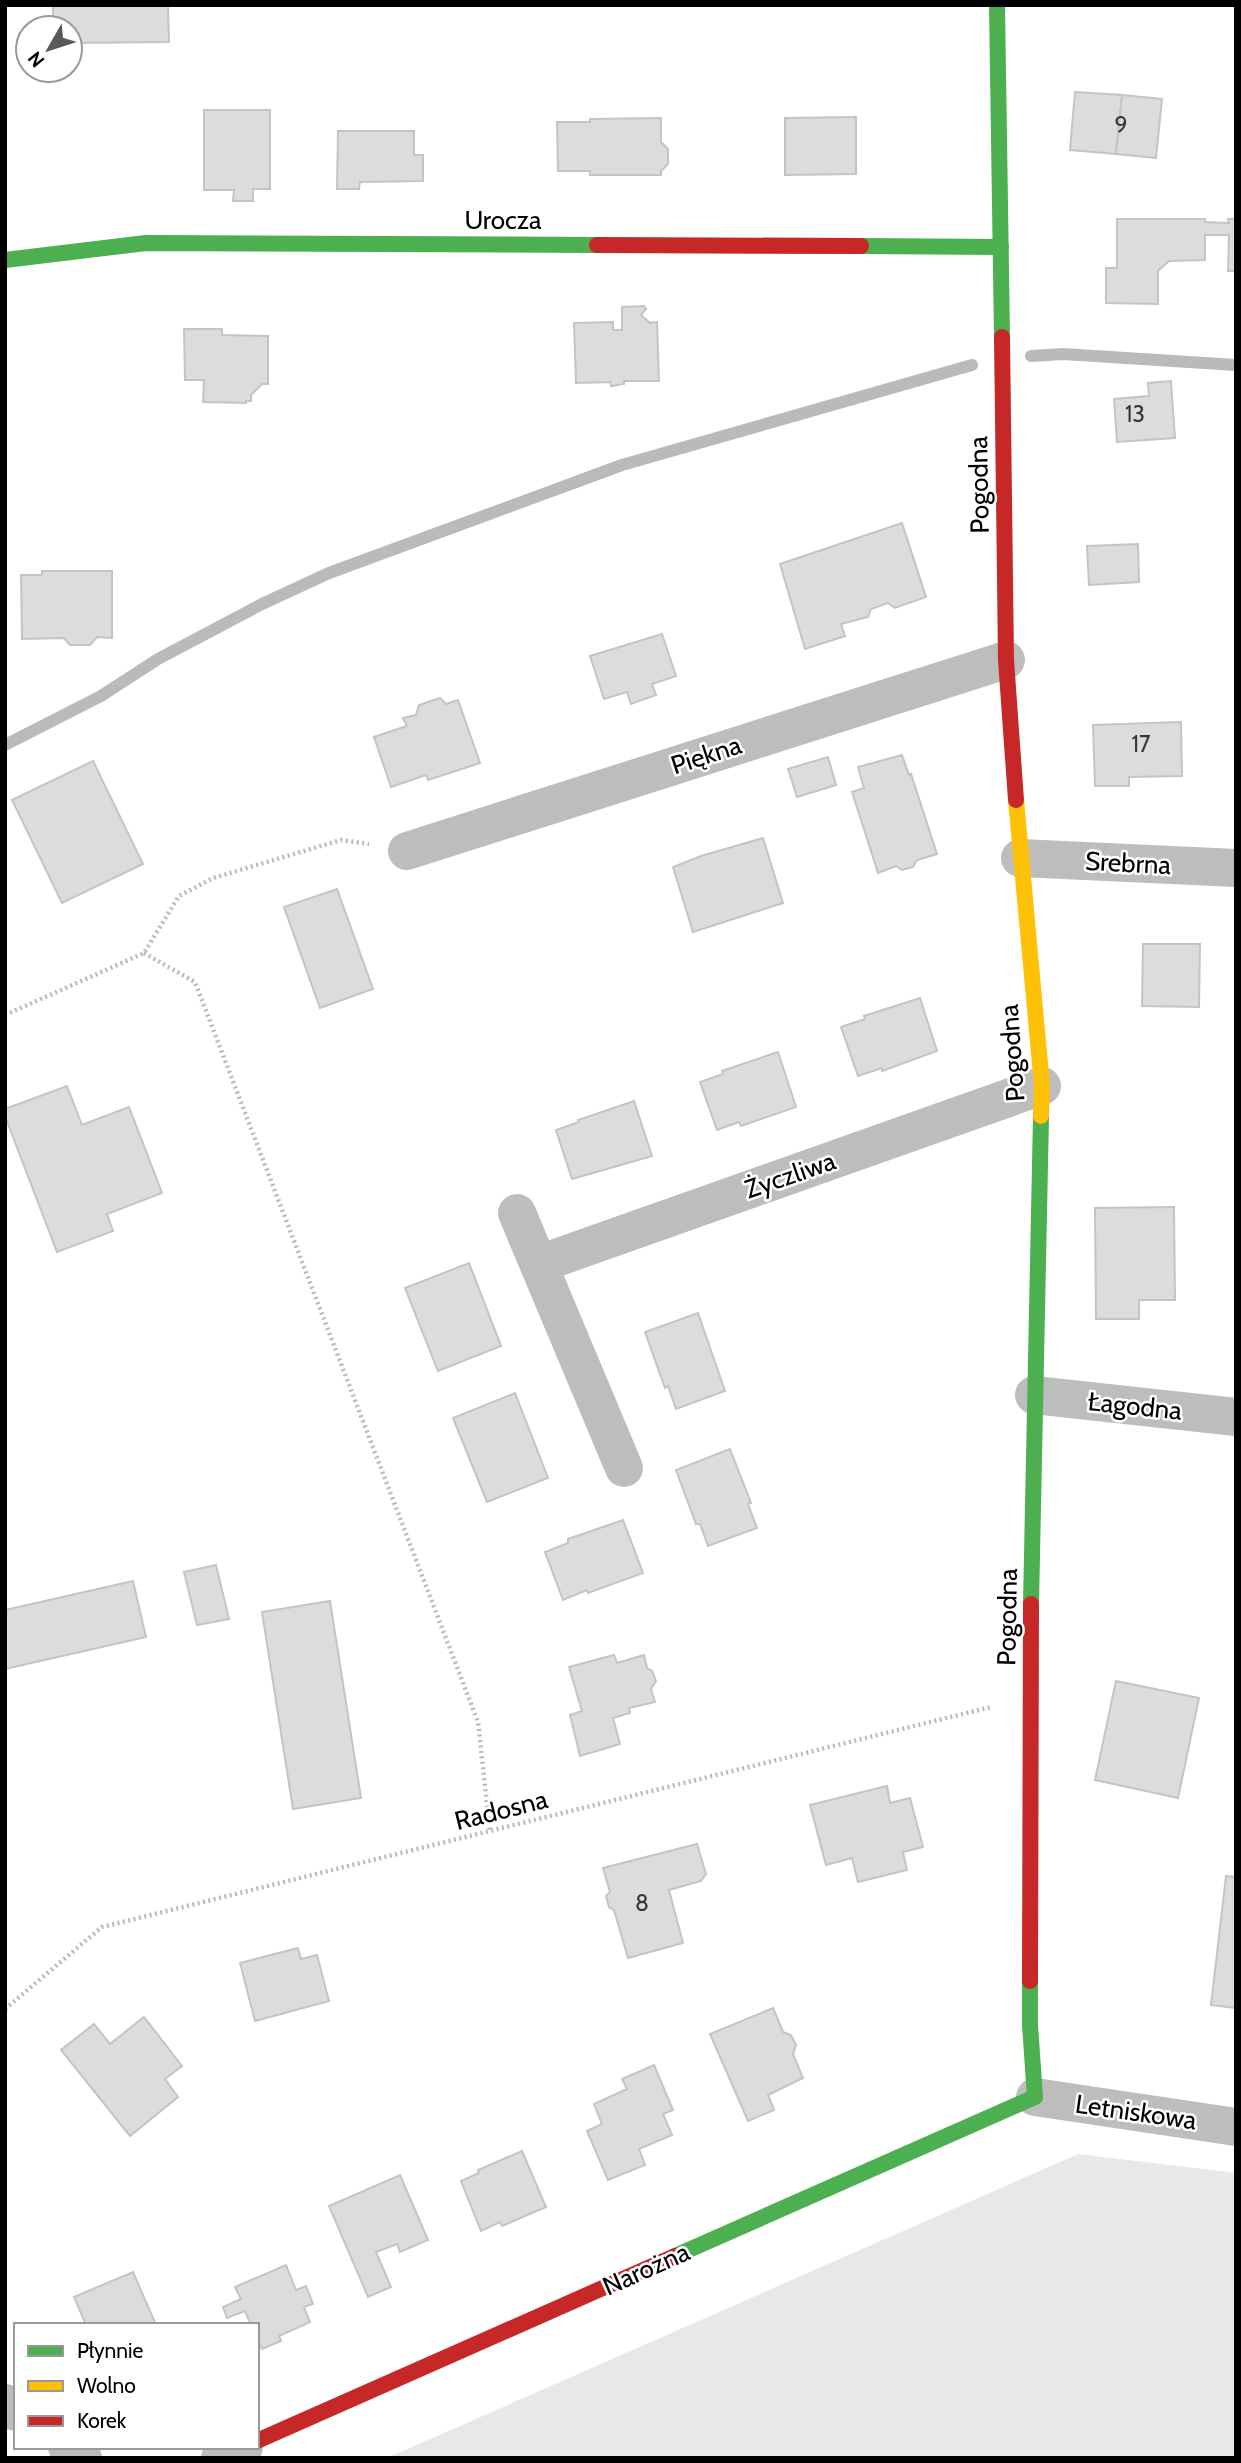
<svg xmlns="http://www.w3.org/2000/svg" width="1241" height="2463" viewBox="0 0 1241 2463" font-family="Cabin,sans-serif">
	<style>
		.green { fill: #e8e8e8 }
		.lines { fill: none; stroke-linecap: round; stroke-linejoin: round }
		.stream { stroke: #bababa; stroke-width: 12 }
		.building { fill: #dcdcdc; stroke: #c4c4c4; stroke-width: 2 }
		.path { stroke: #b8b8b8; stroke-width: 4.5; stroke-dasharray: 2 3.5; stroke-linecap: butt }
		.street { stroke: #bdbdbd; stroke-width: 38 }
		.fast { stroke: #4caf50; stroke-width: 16 }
		.slow { stroke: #ffc107; stroke-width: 16 }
		.jam { stroke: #c62828; stroke-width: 16 }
		.labels { text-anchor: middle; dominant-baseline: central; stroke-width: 5; stroke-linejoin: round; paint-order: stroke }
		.number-label { font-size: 23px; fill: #373737 }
		.street-label { font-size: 26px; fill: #000; stroke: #fff }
	</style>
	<rect width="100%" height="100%" fill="#fff"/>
	<path class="green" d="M1078 2154 1236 2173V2458H387Z"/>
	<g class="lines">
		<g class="stream">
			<path d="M1031 356 1063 354 1236 365"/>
			<path d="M5 745 101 696 158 659 262 604 329 573 622 465 972 365"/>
		</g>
	</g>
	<g class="building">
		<path d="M53 5H168L169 42 70 43V28H53Z"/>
		<path d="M1075 92 1122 95 1116 154 1070 150Z"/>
		<path d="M1122 95 1162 99 1156 158 1116 154Z"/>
		<path d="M204 110H270V189H253V201H233L234 190H204Z"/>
		<path d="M856 117V174L785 175V118Z"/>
		<path d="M661 118V142L668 149V164L661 171V175H590V171H558L557 122H590V119Z"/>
		<path d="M338 131H414V155H423V181L360 182 359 189H337Z"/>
		<path d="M1117 219H1205V222L1229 223 1228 219H1236V271H1228L1229 235H1205V260L1169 261 1158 271V304L1106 303V268H1117Z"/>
		<path d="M644 306 646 309 641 315 650 323 657 322 659 381H624V384L611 386 610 382 576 383 574 323 613 322V330H622V307Z"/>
		<path d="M184 329H222V335L268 336V384H262L251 395V401H246V403L203 402 204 380H185Z"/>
		<path d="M1171 381 1175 438 1117 442 1114 399 1149 396 1148 383Z"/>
		<path d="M902 523 926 597 895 608 888 603 871 609 868 617 841 624 845 636 805 649 780 564Z"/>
		<path d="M1138 544 1139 582 1089 585 1087 546Z"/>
		<path d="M42 571H112V638L97 637 90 645H70L64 638 22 639 21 575H42Z"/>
		<path d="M662 634 676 676 652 684 656 695 631 704 627 692 604 699 590 656Z"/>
		<path d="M440 698 446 704 458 700 480 763 428 780 426 775 391 787 374 737 407 726 403 718 416 715 419 705Z"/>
		<path d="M1181 722 1182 776 1129 777V786H1095L1093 725Z"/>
		<path d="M902 755 909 775 911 774 937 854 917 860 913 867 902 870 896 866 878 873 852 792 864 788 858 767Z"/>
		<path d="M828 757 836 785 797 797 788 769Z"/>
		<path d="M93 761 143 864 62 903 12 800Z"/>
		<path d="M763 838 783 903 693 932 673 867 701 856Z"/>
		<path d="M337 889 373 989 320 1008 284 907Z"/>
		<path d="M1143 944H1200L1199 1007 1142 1006Z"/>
		<path d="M920 998 937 1051 882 1071V1068L858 1076 841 1027 865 1019 864 1016Z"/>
		<path d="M778 1052 796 1107 741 1126 739 1122 717 1130 700 1082 723 1074 722 1071Z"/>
		<path d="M67 1086 82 1125 129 1107 162 1193 107 1214 113 1231 57 1252 5 1116V1109Z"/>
		<path d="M634 1101 652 1156 572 1179 556 1130 579 1122 578 1120Z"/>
		<path d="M1174 1207 1175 1300H1139V1319H1096L1095 1208Z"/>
		<path d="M469 1263 501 1346 438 1371 405 1288Z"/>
		<path d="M698 1313 725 1391 676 1409 668 1386 665 1388 645 1332Z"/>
		<path d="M515 1393 548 1478 487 1502 453 1418Z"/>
		<path d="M730 1449 751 1503 748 1504 757 1528 708 1546 700 1524H696L676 1470Z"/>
		<path d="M623 1520 643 1573 588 1593 587 1590 563 1600 545 1552 568 1543V1539Z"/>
		<path d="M216 1565 229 1619 197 1625 184 1572Z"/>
		<path d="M133 1581 146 1637 5 1669V1610Z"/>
		<path d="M330 1601 361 1798 293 1809 262 1612Z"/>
		<path d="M614 1655 617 1663 644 1655 647 1668 652 1671 656 1681 651 1689 655 1702 629 1708 630 1713 613 1718 620 1744 580 1756 570 1715 582 1711 569 1667Z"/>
		<path d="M1116 1681 1199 1698 1178 1798 1095 1780Z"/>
		<path d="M887 1786 890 1803 910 1798 923 1847 903 1852 907 1870 858 1882 852 1858 826 1865 810 1805Z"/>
		<path d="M697 1844 706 1874 701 1881 669 1890 683 1943 628 1958 614 1910 609 1907 606 1896 610 1892 603 1868Z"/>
		<path d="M1226 1876 1236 1877V2008L1211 2005Z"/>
		<path d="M298 1948 301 1959 317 1955 329 2001 255 2021 240 1963Z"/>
		<path d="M773 2008 783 2032 791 2035 796 2045 793 2054 803 2078 768 2095 774 2110 748 2121 710 2034Z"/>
		<path d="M144 2017 182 2066 165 2079 178 2097 130 2136 61 2050 94 2024 110 2044Z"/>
		<path d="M654 2065 673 2110 663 2114 672 2135 639 2149 645 2165 608 2180 587 2131 602 2124 594 2104 627 2089 622 2079Z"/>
		<path d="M522 2151 546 2207 502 2226 500 2222 481 2231 461 2181 479 2173 478 2170Z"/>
		<path d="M400 2175 428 2240 400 2252 397 2244 376 2252 391 2287 368 2297 329 2206Z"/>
		<path d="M286 2265 296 2290 306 2286 313 2304 304 2307 310 2322 279 2336 281 2341 262 2349 257 2338V2325H251L245 2311 227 2318 223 2307 241 2299 235 2287Z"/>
		<path d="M133 2272 156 2325H86L74 2297Z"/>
	</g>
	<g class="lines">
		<g class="path">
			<path d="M144 953 195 982 478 1722 490 1832"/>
			<path d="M5 1015 144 953 179 896 213 878 341 840 369 844"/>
			<path d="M5 2009 102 1927 991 1707"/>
		</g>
		<g class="street">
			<path d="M407 851 1006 660"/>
			<path d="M1020 858 1236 868"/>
			<path d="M517 1213 624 1468"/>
			<path d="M539 1264 1042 1086"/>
			<path d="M1034 1395 1236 1417"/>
			<path d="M1035 2097 1236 2127"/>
			<path d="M5 2403 16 2412"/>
			<path d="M67 2447 83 2458"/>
			<path d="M220 2458 244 2447"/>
		</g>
		<g class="fast">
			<path d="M997 5 1002 337"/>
			<path d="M861 246 1001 247"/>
			<path d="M5 260 146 243 597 245"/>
			<path d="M1031 1604 1041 1116"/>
			<path d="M675 2256 1035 2097 1030 2025V1981"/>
		</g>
		<path class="slow" d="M1016 800 1042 1086 1041 1116"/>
		<g class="jam">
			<path d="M597 245 861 246"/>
			<path d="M1002 337 1006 660 1016 800"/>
			<path d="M1030 1981 1031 1604"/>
			<path d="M257 2441 675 2256"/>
		</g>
	</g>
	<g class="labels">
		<g class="number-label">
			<text x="1121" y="125">9</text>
			<text x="1135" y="414">13</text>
			<text x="1141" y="744">17</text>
			<text x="642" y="1903">8</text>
		</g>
		<g class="street-label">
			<text x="503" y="220">Urocza</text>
			<text transform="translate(979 485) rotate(-91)">Pogodna</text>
			<text transform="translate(706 755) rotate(-18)">Piękna</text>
			<text transform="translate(1128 863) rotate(3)">Srebrna</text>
			<text transform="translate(1012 1053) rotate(-94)">Pogodna</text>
			<text transform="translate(790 1175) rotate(-19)">Życzliwa</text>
			<text transform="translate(1135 1406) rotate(6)">Łagodna</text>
			<text transform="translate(1007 1617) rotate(-89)">Pogodna</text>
			<text transform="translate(501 1810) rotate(-14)">Radosna</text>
			<text transform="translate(1136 2112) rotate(8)">Letniskowa</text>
			<text transform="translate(646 2269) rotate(-24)">Narożna</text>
		</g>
	</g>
	<rect width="1241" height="2463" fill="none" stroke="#000000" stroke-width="14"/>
	<rect x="14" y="2323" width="245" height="126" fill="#ffffff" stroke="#999999" stroke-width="2"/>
	<rect x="28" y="2346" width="35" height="10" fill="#4caf50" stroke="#999999" stroke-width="2"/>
	<text x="77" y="2358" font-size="21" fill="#000000">Płynnie</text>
	<rect x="28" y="2381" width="35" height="10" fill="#ffc107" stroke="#999999" stroke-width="2"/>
	<text x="77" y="2393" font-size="21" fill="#000000">Wolno</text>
	<rect x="28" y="2416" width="35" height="10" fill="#c62828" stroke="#999999" stroke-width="2"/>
	<text x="77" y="2428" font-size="21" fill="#000000">Korek</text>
	<g transform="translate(49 49) rotate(231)"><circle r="33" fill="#ffffff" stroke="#999999" stroke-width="2"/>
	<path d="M0-5L12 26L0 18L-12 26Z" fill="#595959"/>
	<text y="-10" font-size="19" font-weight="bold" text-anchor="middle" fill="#000000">N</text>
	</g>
</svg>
